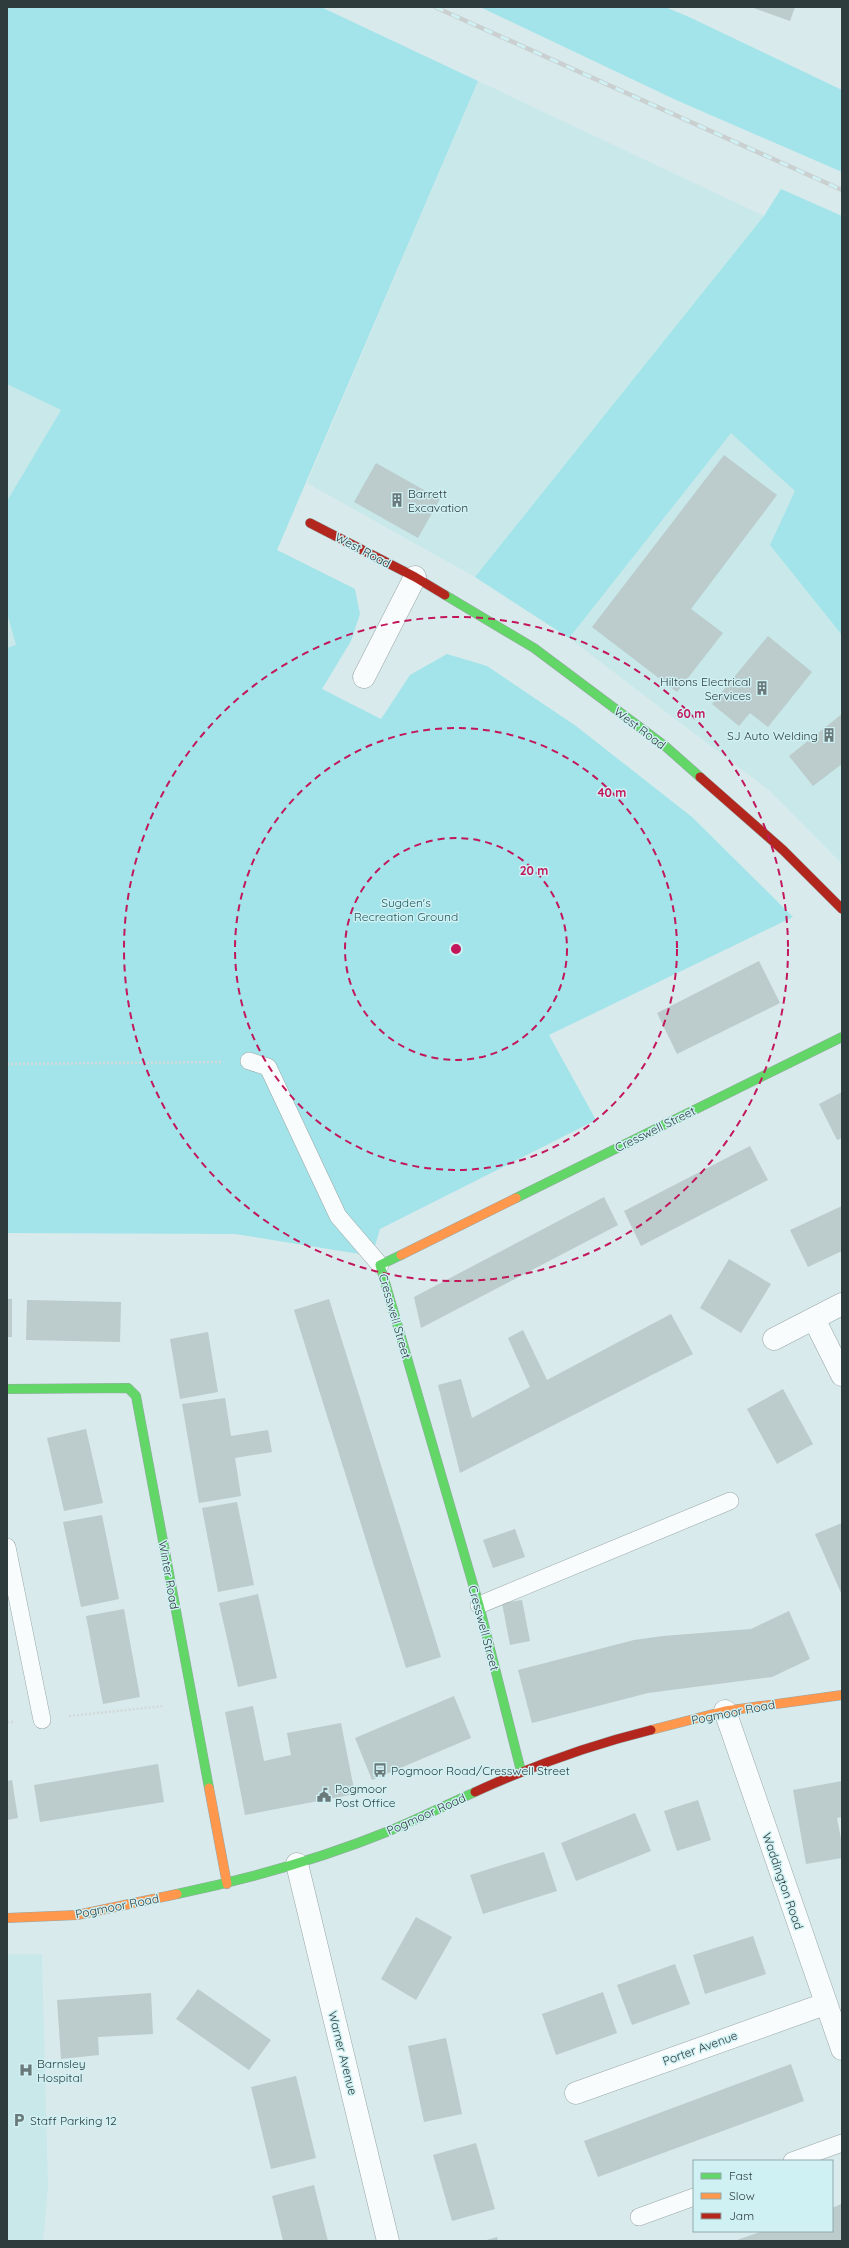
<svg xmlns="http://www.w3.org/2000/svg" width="849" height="2248" viewBox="0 0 849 2248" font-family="Quicksand,sans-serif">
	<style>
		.built { fill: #c8e8e9 }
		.green { fill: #a3e4ea }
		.building { fill: #bccbcc }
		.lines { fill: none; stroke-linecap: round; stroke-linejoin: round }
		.lane-casing { stroke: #99a7a8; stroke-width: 18 }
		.street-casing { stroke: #99a7a8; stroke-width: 23 }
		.fast-casing { stroke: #99a7a8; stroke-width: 10 }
		.slow-casing { stroke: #99a7a8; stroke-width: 10 }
		.jam-casing { stroke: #99a7a8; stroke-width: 10 }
		.path { stroke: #d3d8d8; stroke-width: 2.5; stroke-dasharray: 2 2; stroke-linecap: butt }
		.lane { stroke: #f9fcfc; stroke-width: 17 }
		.street { stroke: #f9fcfc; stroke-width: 22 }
		.fast { stroke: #63d668; stroke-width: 9 }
		.slow { stroke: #ff974d; stroke-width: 9 }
		.jam { stroke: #b3261e; stroke-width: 9 }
		.rail-casing { stroke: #cacfcf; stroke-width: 4.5 }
		.rail { stroke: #d0f1f4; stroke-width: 3; stroke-dasharray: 9; stroke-linecap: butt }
		.ring { fill: none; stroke: #c2185b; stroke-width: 2; stroke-dasharray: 7 5 }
		.labels { text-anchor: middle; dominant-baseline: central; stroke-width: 3; stroke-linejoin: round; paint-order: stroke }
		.poi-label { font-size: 12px; fill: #2f3c3d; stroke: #d0f1f4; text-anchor: start }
		.street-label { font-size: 12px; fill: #2f3c3d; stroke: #d0f1f4 }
		.park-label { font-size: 12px; fill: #215b5f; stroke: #d0f1f4 }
		.centre { fill: #c2185b; stroke: #d0f1f4; stroke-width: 2 }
		.ring-label { font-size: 12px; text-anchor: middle; font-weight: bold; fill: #c2185b; stroke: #d0f1f4; stroke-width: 3; stroke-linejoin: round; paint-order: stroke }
	</style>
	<rect width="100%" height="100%" fill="#d8eaec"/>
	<g class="built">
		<path d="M478 81 764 216 781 189 842 216V864L770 791 569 638 475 577 307 483Z"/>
		<path d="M7 384 61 410 7 501Z"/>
		<path d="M7 613 16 645 7 648Z"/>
		<path d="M7 1954H42L48 2187 43 2241H7Z"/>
	</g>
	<g class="green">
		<path d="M7 7H321L478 81 277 550 355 589 360 614 351 641 322 689 381 719 410 675 447 654 487 666 576 726 692 817 793 917 549 1035 596 1120 380 1229 372 1256 235 1234 7 1233V648L16 645 7 613V501L61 410 7 384Z"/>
		<path d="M480 7H665L687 16 842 90V172L676 100Z"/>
		<path d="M781 189 842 216V635L770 545 795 491 731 433 569 638 475 577 764 216Z"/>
	</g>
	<g class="building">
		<path d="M751 7H795L790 21Z"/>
		<path d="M724 455 777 495 691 609 723 633 677 692 592 627Z"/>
		<path d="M376 463 440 499 418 538 354 502Z"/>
		<path d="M768 636 812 672 768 727 750 713 739 726 712 704Z"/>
		<path d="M842 714V764L813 786 789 756Z"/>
		<path d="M759 961 780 1003 677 1054 657 1013Z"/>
		<path d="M842 1092V1138L837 1140 819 1104Z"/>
		<path d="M750 1146 768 1180 641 1246 624 1211Z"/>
		<path d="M604 1197 618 1225 421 1328 414 1297Z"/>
		<path d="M842 1206V1251L808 1267 790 1230Z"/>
		<path d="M729 1259 771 1284 741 1333 700 1308Z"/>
		<rect x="7" y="1299" width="5" height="38"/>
		<path d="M329 1299 441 1657 406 1668 294 1310Z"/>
		<path d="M27 1300 121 1302 120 1342 26 1340Z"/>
		<path d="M671 1314 693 1354 460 1473 438 1385 461 1379 472 1418 530 1387 508 1338 523 1330 547 1380Z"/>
		<path d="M208 1332 218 1392 180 1399 170 1339Z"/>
		<path d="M783 1389 813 1444 777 1464 747 1409Z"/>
		<path d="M225 1398 231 1436 268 1430 272 1452 235 1458 241 1496 199 1503 182 1404Z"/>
		<path d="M86 1429 103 1503 64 1511 47 1438Z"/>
		<path d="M237 1502 254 1585 218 1592 202 1508Z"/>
		<path d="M102 1515 119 1599 81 1607 63 1522Z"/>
		<path d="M842 1523V1595L815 1534Z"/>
		<path d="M515 1529 525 1557 493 1568 483 1540Z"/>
		<path d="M258 1594 277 1678 238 1687 219 1603Z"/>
		<path d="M522 1600 530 1641 510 1645 502 1603Z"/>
		<path d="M124 1609 140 1697 103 1704 86 1616Z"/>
		<path d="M789 1611 810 1659 772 1677 648 1693 532 1723 518 1670 634 1640 663 1636 751 1629Z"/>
		<path d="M454 1696 471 1738 372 1780 355 1738Z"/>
		<path d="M253 1706 264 1761 291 1755 287 1733 341 1723 355 1794 245 1815 225 1712Z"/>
		<path d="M158 1764 164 1802 40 1822 34 1785Z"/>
		<path d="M12 1780 18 1818 7 1820V1781Z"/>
		<path d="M842 1781V1817L837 1818 842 1844V1858L806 1864 793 1790Z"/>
		<path d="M698 1800 711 1840 677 1851 664 1811Z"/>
		<path d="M635 1813 651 1851 576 1881 561 1843Z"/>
		<path d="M544 1852 557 1891 483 1914 470 1875Z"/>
		<path d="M416 1917 452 1937 416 2000 381 1979Z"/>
		<path d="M753 1936 766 1974 705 1994 693 1955Z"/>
		<path d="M675 1964 690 2004 632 2025 617 1985Z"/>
		<path d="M198 1989 271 2040 249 2070 176 2019Z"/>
		<path d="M603 1992 617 2033 556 2055 542 2014Z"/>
		<path d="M151 1993 153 2034 98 2037 99 2055 61 2059 57 2000Z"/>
		<path d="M446 2038 462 2114 424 2122 408 2046Z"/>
		<path d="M791 2064 804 2101 598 2177 584 2141Z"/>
		<path d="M296 2076 316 2158 271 2169 251 2087Z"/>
		<path d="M476 2143 495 2209 452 2221 433 2155Z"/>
		<path d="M314 2185 328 2241H283L272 2196Z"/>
		<path d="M841 2204 842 2241H734L763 2231H832V2208Z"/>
		<path d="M497 2237 498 2241H483Z"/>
	</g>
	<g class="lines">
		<defs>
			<g id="lane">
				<path d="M249 1061 268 1067 338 1216 380 1265"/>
				<path d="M7 1547 42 1720"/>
				<path d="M479 1605 730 1501"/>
				<path d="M792 2161 842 2143"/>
				<path d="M639 2217 694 2197"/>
			</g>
			<g id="street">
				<path d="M364 677 415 577"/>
				<path d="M814 1319 842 1375"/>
				<path d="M774 1339 842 1304"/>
				<path d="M725 1711 842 2049"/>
				<path d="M297 1864 388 2241"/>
				<path d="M576 2093 825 2004"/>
			</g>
			<g id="fast">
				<path d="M445 595 534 648 665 746 700 777"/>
				<path d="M516 1198 842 1037"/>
				<path d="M401 1255 380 1265 479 1605 521 1771"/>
				<path d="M7 1389 128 1388 136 1396 209 1788"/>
				<path d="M177 1894C249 1879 320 1859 389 1831 418 1819 446 1805 475 1792"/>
			</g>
			<g id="slow">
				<path d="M401 1255 516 1198"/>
				<path d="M651 1730 725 1711 842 1695"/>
				<path d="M209 1788 227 1884"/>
				<path d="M7 1918 77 1915 177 1894"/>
			</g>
			<g id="jam">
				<path d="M310 523 415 577 445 595"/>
				<path d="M700 777 783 850 842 909"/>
				<path d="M475 1792C532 1766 590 1745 651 1730"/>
			</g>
		</defs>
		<use href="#lane" class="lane-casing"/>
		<use href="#street" class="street-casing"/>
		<use href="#fast" class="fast-casing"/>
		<use href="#slow" class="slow-casing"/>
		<use href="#jam" class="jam-casing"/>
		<g class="path">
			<path d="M7 1064 221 1062"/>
			<path d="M69 1716 164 1706"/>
			<path d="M7 1722H14"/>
		</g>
		<use href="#lane" class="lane"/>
		<use href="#street" class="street"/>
		<use href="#fast" class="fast"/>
		<use href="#slow" class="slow"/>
		<use href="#jam" class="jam"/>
		<defs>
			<path id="rail" d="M435 7 842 190"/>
		</defs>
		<use href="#rail" class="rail-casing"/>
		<use href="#rail" class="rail"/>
	</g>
	<g class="ring">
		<circle cx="456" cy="949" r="111"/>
		<circle cx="456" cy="949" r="221"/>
		<circle cx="456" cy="949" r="332"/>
	</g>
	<defs>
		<symbol id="building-bare" viewBox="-9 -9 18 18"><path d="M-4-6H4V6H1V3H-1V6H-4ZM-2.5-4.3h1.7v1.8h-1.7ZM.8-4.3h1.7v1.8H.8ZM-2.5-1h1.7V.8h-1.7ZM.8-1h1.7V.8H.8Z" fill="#6a797a" stroke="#d0f1f4" stroke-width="2.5" paint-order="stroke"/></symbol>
		<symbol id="bus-bare" viewBox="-9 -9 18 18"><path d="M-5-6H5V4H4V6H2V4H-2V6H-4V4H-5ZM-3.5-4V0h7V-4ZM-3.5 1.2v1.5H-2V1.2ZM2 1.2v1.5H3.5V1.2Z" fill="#6a797a" stroke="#d0f1f4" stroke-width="2.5" paint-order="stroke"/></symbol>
		<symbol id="civic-bare" viewBox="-9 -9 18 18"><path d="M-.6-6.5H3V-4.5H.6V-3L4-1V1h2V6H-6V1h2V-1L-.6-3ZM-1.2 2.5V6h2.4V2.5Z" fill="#6a797a" stroke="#d0f1f4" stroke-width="2.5" paint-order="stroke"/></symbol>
		<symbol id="hospital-bare" viewBox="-9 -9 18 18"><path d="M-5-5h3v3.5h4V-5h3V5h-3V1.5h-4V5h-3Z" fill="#6a797a" stroke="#d0f1f4" stroke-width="2.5" paint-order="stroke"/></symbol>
		<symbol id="parking-bare" viewBox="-9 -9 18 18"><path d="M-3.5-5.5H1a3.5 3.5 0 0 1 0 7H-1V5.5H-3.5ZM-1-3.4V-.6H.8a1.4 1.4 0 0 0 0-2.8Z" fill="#6a797a" stroke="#d0f1f4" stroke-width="2.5" paint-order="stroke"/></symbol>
	</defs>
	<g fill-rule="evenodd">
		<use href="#building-bare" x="387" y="490" width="20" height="20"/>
		<use href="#building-bare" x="752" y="678" width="20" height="20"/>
		<use href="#building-bare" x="819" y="725" width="20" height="20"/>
		<use href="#bus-bare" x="370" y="1760" width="20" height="20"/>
		<use href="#civic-bare" x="314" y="1785" width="20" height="20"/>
		<use href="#hospital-bare" x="16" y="2060" width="20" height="20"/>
		<use href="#parking-bare" x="9" y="2110" width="20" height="20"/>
	</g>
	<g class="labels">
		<g class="poi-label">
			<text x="408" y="493">Barrett<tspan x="408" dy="14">Excavation</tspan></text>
			<text x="751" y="681" text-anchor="end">Hiltons Electrical<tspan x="751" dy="14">Services</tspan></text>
			<text x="818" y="735" text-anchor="end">SJ Auto Welding</text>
			<text x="391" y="1770">Pogmoor Road/Cresswell Street</text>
			<text x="335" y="1788">Pogmoor<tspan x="335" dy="14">Post Office</tspan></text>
			<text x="37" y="2063">Barnsley<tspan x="37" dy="14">Hospital</tspan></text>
			<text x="30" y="2120">Staff Parking 12</text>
		</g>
		<g class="street-label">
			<text transform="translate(363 550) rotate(28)">West Road</text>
			<text transform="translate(640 728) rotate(37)">West Road</text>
			<text transform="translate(655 1129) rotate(-26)">Cresswell Street</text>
			<text transform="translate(395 1316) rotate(74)">Cresswell Street</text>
			<text transform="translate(169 1575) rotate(80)">Winter Road</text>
			<text transform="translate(484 1628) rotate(75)">Cresswell Street</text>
			<text transform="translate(733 1712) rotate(-11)">Pogmoor Road</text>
			<text transform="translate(426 1814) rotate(-24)">Pogmoor Road</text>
			<text transform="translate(783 1881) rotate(71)">Waddington Road</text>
			<text transform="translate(117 1906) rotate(-11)">Pogmoor Road</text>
			<text transform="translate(700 2048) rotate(-20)">Porter Avenue</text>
			<text transform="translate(343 2053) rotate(76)">Warner Avenue</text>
		</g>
		<g class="park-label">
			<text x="406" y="902">Sugden's<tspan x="406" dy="14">Recreation Ground</tspan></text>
		</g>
	</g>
	<circle cx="456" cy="949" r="6" class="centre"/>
	<g class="ring-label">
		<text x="691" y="718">60 m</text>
		<text x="612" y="797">40 m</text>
		<text x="534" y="875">20 m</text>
	</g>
	<rect width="849" height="2248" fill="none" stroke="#2f3c3d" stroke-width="16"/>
	<rect x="693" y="2160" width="140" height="72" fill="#d0f1f4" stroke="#90a9ab"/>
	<rect x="701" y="2173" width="20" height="6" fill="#63d668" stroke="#90a9ab"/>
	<text x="729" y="2180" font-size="12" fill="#2f3c3d">Fast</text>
	<rect x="701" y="2193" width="20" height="6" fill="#ff974d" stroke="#90a9ab"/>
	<text x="729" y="2200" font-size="12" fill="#2f3c3d">Slow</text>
	<rect x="701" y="2213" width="20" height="6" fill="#b3261e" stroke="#90a9ab"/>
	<text x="729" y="2220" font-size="12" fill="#2f3c3d">Jam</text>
</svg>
